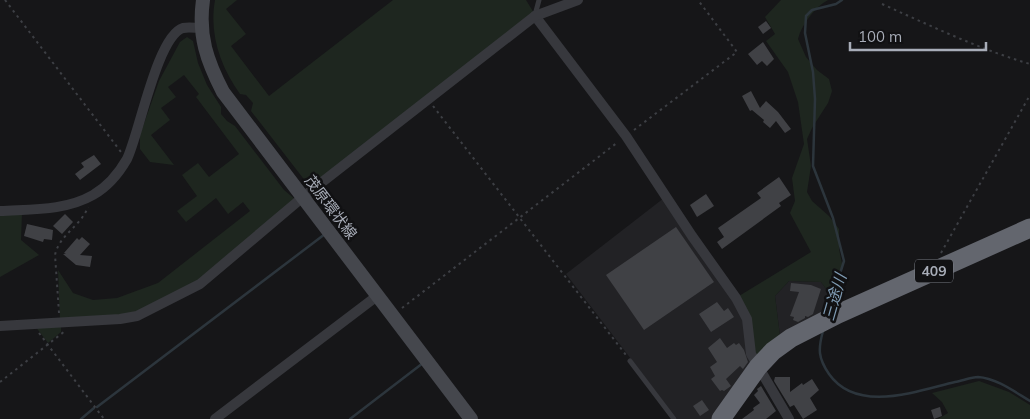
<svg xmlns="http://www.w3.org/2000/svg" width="1030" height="419" viewBox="0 0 1030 419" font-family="Mulish,'Noto Sans JP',sans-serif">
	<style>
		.built { fill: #222225 }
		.green { fill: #1e261f }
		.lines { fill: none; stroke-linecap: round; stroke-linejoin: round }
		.stream { stroke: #2c353c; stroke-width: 2.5 }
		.building { fill: #404145 }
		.path { stroke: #3d3f44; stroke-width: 2; stroke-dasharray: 2.5 4; stroke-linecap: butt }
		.lane { stroke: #37383d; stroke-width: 5 }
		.street { stroke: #37383d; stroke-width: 10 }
		.secondary { stroke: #45474d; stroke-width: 14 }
		.highway { stroke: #63666e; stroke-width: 19 }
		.labels { text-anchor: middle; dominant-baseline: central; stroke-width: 5; stroke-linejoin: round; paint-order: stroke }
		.shield { fill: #111113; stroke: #7b7e86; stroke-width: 1 }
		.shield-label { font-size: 14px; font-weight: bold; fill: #a8adb8 }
		.street-label { font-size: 15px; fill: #a8adb8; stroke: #111113 }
		.water-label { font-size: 16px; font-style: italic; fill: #7f9bb3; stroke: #111113 }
	</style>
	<rect width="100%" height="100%" fill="#161618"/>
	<g class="built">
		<path d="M664 198 743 315 751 366 713 419H677L566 274Z"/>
		<path d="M789 281 821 282 829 293 822 313 780 336 775 296Z"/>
	</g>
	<g class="green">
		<path d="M215 0H237L226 9 246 34 231 46 269 96 393 0H526L534 13 316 184 306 182 251 111 253 103 246 95 240 94C220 66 209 34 215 0Z"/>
		<path d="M781 0H828C814 8 802 24 798 39L806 57 817 70 829 79 832 91 828 103 812 128 807 139 811 166 807 192 812 201 829 216 839 229V249L843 268 829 293 821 282 789 281 775 296 780 336 754 358 739 296 811 252 790 213 795 201 792 178 804 144 798 102 788 72 766 41 775 34 765 17Z"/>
		<path d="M187 37 193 41 198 63 207 85 221 107V114L227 121 235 126 284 190 296 200 197 283 134 314 60 321 58 270 73 293 93 300 117 298 158 283 250 211 243 202 228 214 216 198 186 222 177 211 197 196 182 175 198 163 209 177 239 154 196 97 199 94 184 75 168 87 176 97 161 108 170 120 151 135 174 165 150 162 140 149V135L159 81 180 42Z"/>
		<path d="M0 213H22L21 240 39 255 0 277Z"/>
		<path d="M35 326 61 327V332L48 343Z"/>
		<path d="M979 381 1009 392 1030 405V419H938L948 413 942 402 932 393Z"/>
	</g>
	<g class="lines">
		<g class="stream">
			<path d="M828 311 844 261 833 218 813 166 815 99 813 72 805 33 806 16 812 10 836 4 842 0"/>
			<path d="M823 331C818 349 818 358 829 374 857 414 917 391 955 382 962 381 971 377 978 377 996 378 1015 392 1030 401"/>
			<path d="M97 407 325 234"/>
			<path d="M81 419 94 408"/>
			<path d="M350 419 423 363"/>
		</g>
	</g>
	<g class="building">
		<path d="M766 21 771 28 763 34 758 27Z"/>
		<path d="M763 42 774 59 767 66 762 61 757 65 748 54Z"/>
		<path d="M751 91 760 108 766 101 778 112 791 129 785 133 776 121 770 128 763 122 764 120 752 110 750 111 742 96Z"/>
		<path d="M94 155 101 164 80 180 75 174 84 167 81 163Z"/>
		<path d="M779 177 791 195 779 203 781 206 722 249 717 242 724 237 718 228 761 198 757 193Z"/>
		<path d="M706 194 714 206 697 217 690 205Z"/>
		<path d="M65 214 73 222 62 234 53 226Z"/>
		<path d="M27 224 53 230 52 240 44 239 43 242 24 236Z"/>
		<path d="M676 227 714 282 644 330 606 275Z"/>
		<path d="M82 237 90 244 80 255 92 256 90 267 76 265 63 254H66L64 253 77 238 79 240Z"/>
		<path d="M791 283 811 285 821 289 813 314 808 317 805 316V318L798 322 793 320 794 317 790 316 799 292 790 291Z"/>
		<path d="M717 302 724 311 728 308 734 317 711 332 699 314Z"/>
		<path d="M720 338 727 348 734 343 736 345 739 343 744 350 748 362 743 369 740 366 726 379 731 386 724 391 722 390 720 391 711 379 715 376 710 367 717 362 708 348Z"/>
		<path d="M775 377H790V392L802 383 803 385 812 379 819 390 810 398 817 410 803 419 794 405 790 407 774 381Z"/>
		<path d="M761 386 776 411 766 419H742L754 410 753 408 760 403 754 395 758 391 757 389Z"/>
		<path d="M702 400 709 410 700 416 693 406Z"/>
		<path d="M940 407 942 416 934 419 931 410Z"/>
	</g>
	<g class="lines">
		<g class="path">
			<path d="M5 0 121 152"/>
			<path d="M882 4C931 26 979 49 1030 64"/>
			<path d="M433 106 626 355"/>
			<path d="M634 130 737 52 698 0"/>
			<path d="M941 253 1030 95"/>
			<path d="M402 308 618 142"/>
			<path d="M59 313 55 255C59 235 81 226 88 207"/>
			<path d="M39 333 104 419"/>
			<path d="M0 382 65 331"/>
		</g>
		<g class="lane">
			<path d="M535 15 539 0"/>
			<path d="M630 361 674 419"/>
		</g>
		<g class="street">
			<path d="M535 16 626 136 692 236 736 298 747 319 751 354 789 419"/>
			<path d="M0 211C31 209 65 211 93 195 107 187 119 173 127 159 139 135 157 36 183 28 188 27 196 28 202 28"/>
			<path d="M0 326 120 319 137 316 200 284 303 197 535 16 578 0"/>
			<path d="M215 419 377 296"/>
		</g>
		<path class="secondary" d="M203 0C198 36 207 61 223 92L471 419"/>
		<path class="highway" d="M721 419 758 367 773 351 791 338 838 314 1030 228"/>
	</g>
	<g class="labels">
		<rect class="shield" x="915" y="259.5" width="38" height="23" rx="4"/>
		<g class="shield-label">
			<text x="934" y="271">409</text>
		</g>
		<g class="street-label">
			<text transform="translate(331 207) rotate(53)">茂原環状線</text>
		</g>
		<g class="water-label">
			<text transform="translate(834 297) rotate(-74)">三途川</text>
		</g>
	</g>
	<path d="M850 42v8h136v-8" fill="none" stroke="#a8adb8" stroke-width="2.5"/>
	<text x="858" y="42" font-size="15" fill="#a8adb8" stroke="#111113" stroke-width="4" paint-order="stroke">100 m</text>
</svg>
